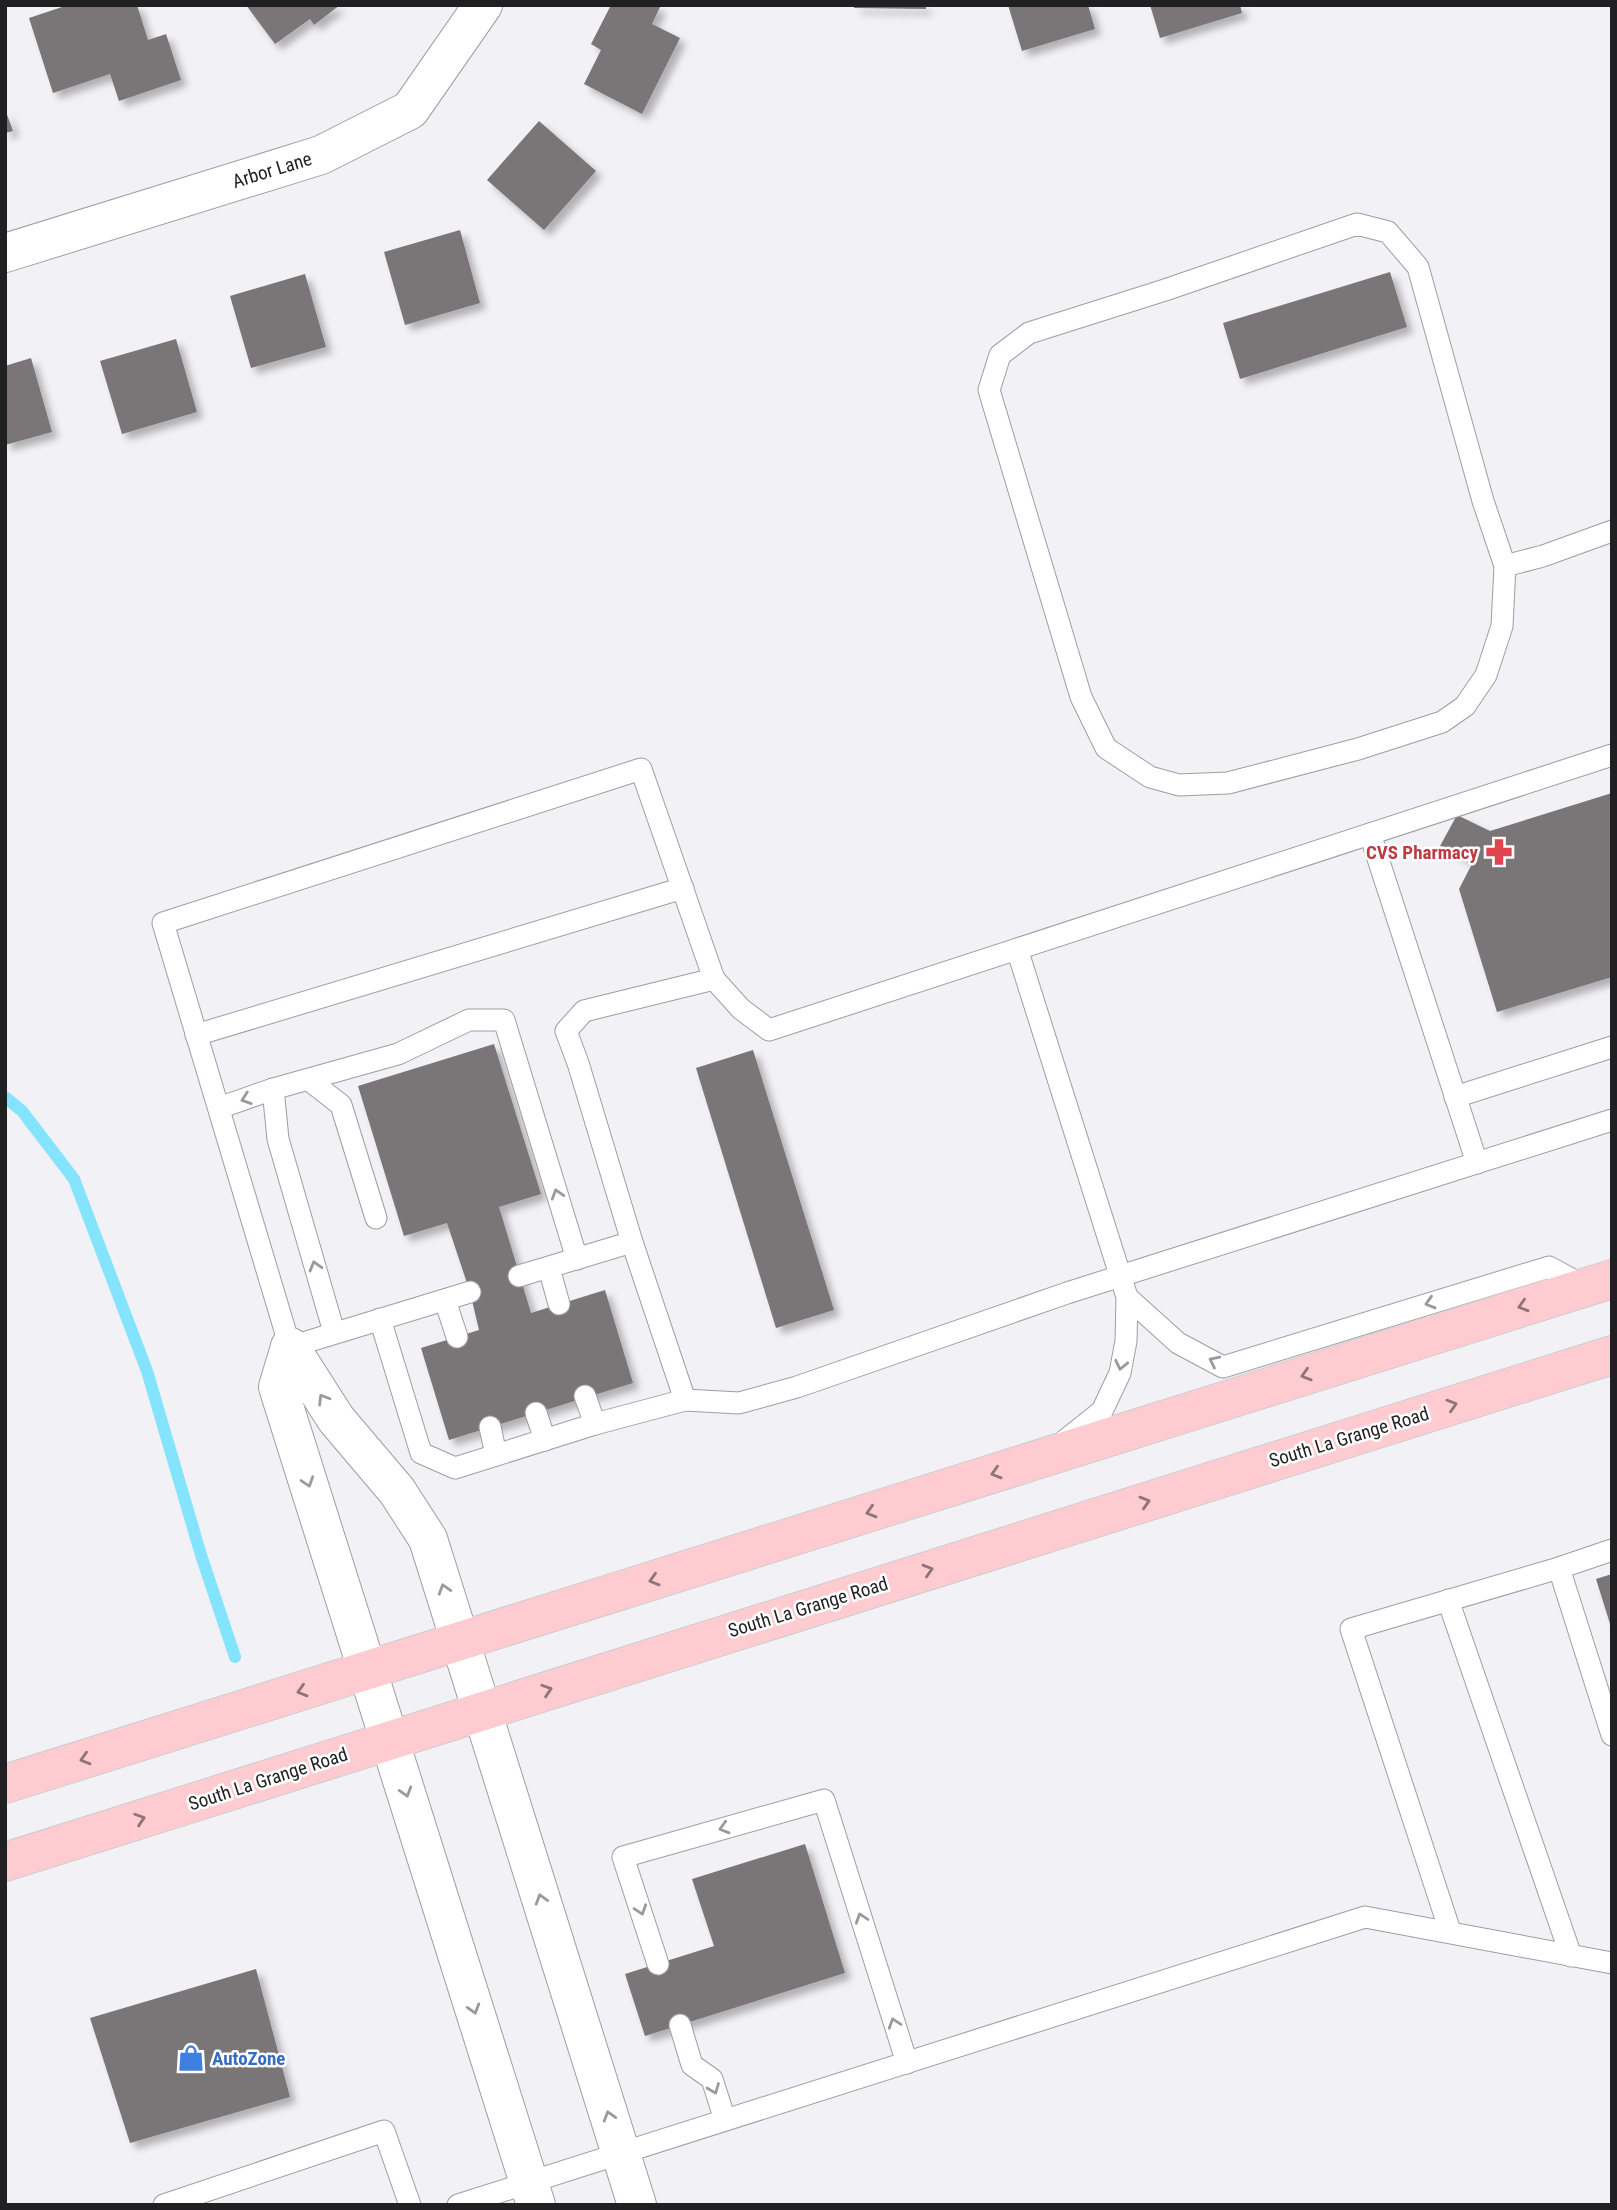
<svg xmlns="http://www.w3.org/2000/svg" width="1617" height="2210" viewBox="0 0 1617 2210" font-family="'Roboto Condensed',sans-serif">
	<style>
		.lines { fill: none; stroke-linecap: round; stroke-linejoin: round }
		.stream { stroke: #85e4fd; stroke-width: 12 }
		.building { fill: #7a7476; filter: url(#shadow) }
		.service-casing { stroke: #9f9da2; stroke-width: 23 }
		.minor-casing { stroke: #9f9da2; stroke-width: 40 }
		.primary-casing { stroke: #cecece; stroke-width: 40 }
		.service { stroke: #fff; stroke-width: 21 }
		.minor { stroke: #fff; stroke-width: 38 }
		.primary { stroke: #fecbd0; stroke-width: 38 }
		.oneway { stroke: #9b9a9b }
		.oneway2 { stroke: #8f7578 }
		.labels { text-anchor: middle; dominant-baseline: central; stroke-width: 5; stroke-linejoin: round; paint-order: stroke }
		.street-label { font-size: 19px; fill: #201f21; stroke: #fff }
		.health-label { font-size: 19px; font-weight: bold; fill: #be3a42; stroke: #fff; text-anchor: end }
		.shop-label { font-size: 19px; font-weight: bold; fill: #366cbe; stroke: #fff; text-anchor: start }
	</style>
	<defs>
		<filter id="shadow"><feDropShadow dx="6" dy="6" stdDeviation="3.5" flood-color="#0004"/></filter>
	</defs>
	<rect width="100%" height="100%" fill="#f2f1f6"/>
	<g class="lines">
		<path class="stream" d="M5 1097 22 1111 74 1179 147 1371 201 1555 235 1657"/>
	</g>
	<g class="building">
		<path d="M68 5H137L148 40 166 34 181 80 119 101 110 74 53 93 29 18Z"/>
		<path d="M246 5H340L314 25 310 19 275 44Z"/>
		<path d="M611 5H656L660 7 652 24 680 38 642 114 584 84 601 50 591 44Z"/>
		<path d="M854 5H926V9L854 8Z"/>
		<path d="M1008 5H1088L1095 29 1022 51Z"/>
		<path d="M1150 5H1240L1242 13 1160 38Z"/>
		<path d="M5 109 13 131 5 133Z"/>
		<path d="M539 121 596 171 544 230 487 180Z"/>
		<path d="M460 230 480 303 405 325 384 252Z"/>
		<path d="M1390 272 1407 327 1240 379 1223 323Z"/>
		<path d="M305 274 326 347 251 368 230 296Z"/>
		<path d="M176 339 197 412 122 434 100 361Z"/>
		<path d="M31 358 52 432 5 445V366Z"/>
		<path d="M1612 793V977L1497 1012 1459 889 1473 862 1440 846 1457 815 1490 831Z"/>
		<path d="M494 1044 541 1194 499 1207 531 1313 605 1290 633 1383 449 1440 421 1348 479 1330 470 1292 447 1223 404 1236 358 1086Z"/>
		<path d="M753 1050 834 1310 776 1328 696 1068Z"/>
		<path d="M1612 1574V1627H1611L1596 1579Z"/>
		<path d="M805 1844 845 1973 645 2036 625 1974 714 1946 692 1879Z"/>
		<path d="M256 1969 290 2097 130 2143 90 2018Z"/>
	</g>
	<g class="lines">
		<defs>
			<g id="service">
				<path d="M1357 224 1388 232 1418 267 1483 501 1505 566 1502 626 1486 675 1465 706 1442 722 1358 749 1228 783 1179 785 1150 777 1106 748 1081 697 989 390 1000 355 1029 333 1165 290Z"/>
				<path d="M1505 566 1543 556 1612 531"/>
				<path d="M1370 834 1477 1163"/>
				<path d="M1017 949 1127 1297 1126 1341 1120 1373 1102 1411 1063 1442"/>
				<path d="M714 979 741 1009 769 1030 1612 755"/>
				<path d="M196 1035 683 888"/>
				<path d="M309 1080 341 1105 376 1218"/>
				<path d="M273 1089 278 1139 334 1332"/>
				<path d="M1455 1097 1612 1047"/>
				<path d="M219 1108 273 1089 398 1054 469 1020H504L577 1259"/>
				<path d="M632 1242 685 1400 739 1403 797 1387 1067 1293 1612 1120"/>
				<path d="M549 1268 559 1304"/>
				<path d="M470 1292 290 1347 163 923 641 769 714 979 584 1011 566 1031 578 1063 632 1242 519 1276"/>
				<path d="M1127 1297 1178 1343 1223 1367 1549 1267 1586 1287"/>
				<path d="M445 1300 457 1337"/>
				<path d="M380 1319 421 1453 455 1468 595 1424 585 1396"/>
				<path d="M536 1413 545 1440"/>
				<path d="M595 1424 685 1400"/>
				<path d="M490 1427 496 1455"/>
				<path d="M1559 1568 1612 1550"/>
				<path d="M1448 1600 1571 1956"/>
				<path d="M1450 1931 1351 1629 1559 1568 1612 1735"/>
				<path d="M658 1964 623 1857 824 1800 907 2063"/>
				<path d="M680 2025 692 2065 712 2079 725 2120"/>
				<path d="M164 2205 384 2131 410 2205"/>
				<path d="M458 2205 1365 1917 1612 1963"/>
			</g>
			<g id="minor">
				<path d="M5 253 321 155 410 110 483 5"/>
				<path d="M290 1347 336 1419 397 1491 428 1539 637 2205"/>
				<path d="M290 1347 278 1387 536 2205"/>
			</g>
			<g id="primary">
				<path d="M5 1784 1612 1279"/>
				<path d="M5 1862 1612 1355"/>
			</g>
		</defs>
		<use href="#service" class="service-casing"/>
		<use href="#minor" class="minor-casing"/>
		<use href="#primary" class="primary-casing"/>
		<use href="#service" class="service"/>
		<use href="#minor" class="minor"/>
		<use href="#primary" class="primary"/>
	</g>
	<defs><path id="oneway-chevron" d="M-2-3.5L2.5 0L-2 3.5" fill="none" stroke-width="1.6" stroke-linecap="round" stroke-linejoin="round" transform="scale(1.75)"/></defs>
	<g class="oneway">
		<use href="#oneway-chevron" transform="translate(246 1099) rotate(161)"/>
		<use href="#oneway-chevron" transform="translate(557 1194) rotate(-107)"/>
		<use href="#oneway-chevron" transform="translate(315 1266) rotate(-106)"/>
		<use href="#oneway-chevron" transform="translate(1430 1303) rotate(163)"/>
		<use href="#oneway-chevron" transform="translate(1214 1361) rotate(-154)"/>
		<use href="#oneway-chevron" transform="translate(1121 1365) rotate(102)"/>
		<use href="#oneway-chevron" transform="translate(323 1399) rotate(-122)"/>
		<use href="#oneway-chevron" transform="translate(308 1482) rotate(72)"/>
		<use href="#oneway-chevron" transform="translate(444 1589) rotate(-107)"/>
		<use href="#oneway-chevron" transform="translate(406 1792) rotate(73)"/>
		<use href="#oneway-chevron" transform="translate(724 1828) rotate(164)"/>
		<use href="#oneway-chevron" transform="translate(541 1899) rotate(-107)"/>
		<use href="#oneway-chevron" transform="translate(641 1910) rotate(72)"/>
		<use href="#oneway-chevron" transform="translate(861 1918) rotate(-108)"/>
		<use href="#oneway-chevron" transform="translate(474 2009) rotate(73)"/>
		<use href="#oneway-chevron" transform="translate(894 2023) rotate(-108)"/>
		<use href="#oneway-chevron" transform="translate(714 2089) rotate(69)"/>
		<use href="#oneway-chevron" transform="translate(609 2116) rotate(-107)"/>
	</g>
	<g class="oneway2">
		<use href="#oneway-chevron" transform="translate(1523 1306) rotate(163)"/>
		<use href="#oneway-chevron" transform="translate(1306 1375) rotate(163)"/>
		<use href="#oneway-chevron" transform="translate(1452 1405) rotate(-17)"/>
		<use href="#oneway-chevron" transform="translate(996 1473) rotate(163)"/>
		<use href="#oneway-chevron" transform="translate(1145 1502) rotate(-17)"/>
		<use href="#oneway-chevron" transform="translate(871 1512) rotate(163)"/>
		<use href="#oneway-chevron" transform="translate(928 1570) rotate(-17)"/>
		<use href="#oneway-chevron" transform="translate(654 1580) rotate(163)"/>
		<use href="#oneway-chevron" transform="translate(547 1690) rotate(-18)"/>
		<use href="#oneway-chevron" transform="translate(302 1691) rotate(163)"/>
		<use href="#oneway-chevron" transform="translate(85 1759) rotate(163)"/>
		<use href="#oneway-chevron" transform="translate(140 1819) rotate(-18)"/>
	</g>
	<defs>
		<symbol id="pharmacy-bare" viewBox="-9 -9 18 18"><path d="M-2-6h4v4h4v4h-4v4h-4v-4h-4v-4h4Z" fill="#e0444e" stroke="#fff" stroke-width="2.5" paint-order="stroke"/></symbol>
		<symbol id="shop-bare" viewBox="-9 -9 18 18"><path d="M-5-2.5h2.3a2.7 3.5 0 0 1 5.4 0H5L5.5 6h-11ZM-1.5-2.5h3a1.5 2.3 0 0 0-3 0Z" fill="#3f7fe0" stroke="#fff" stroke-width="2.5" paint-order="stroke"/></symbol>
	</defs>
	<g fill-rule="evenodd">
		<use href="#pharmacy-bare" x="1480" y="833" width="38" height="38"/>
		<use href="#shop-bare" x="172" y="2039" width="38" height="38"/>
	</g>
	<g class="labels">
		<g class="street-label">
			<text transform="translate(272 170) rotate(-17)">Arbor Lane</text>
			<text transform="translate(1349 1437) rotate(-17)">South La Grange Road</text>
			<text transform="translate(808 1607) rotate(-17)">South La Grange Road</text>
			<text transform="translate(268 1779) rotate(-18)">South La Grange Road</text>
		</g>
		<g class="health-label">
			<text x="1478" y="852">CVS Pharmacy</text>
		</g>
		<g class="shop-label">
			<text x="212" y="2058">AutoZone</text>
		</g>
	</g>
	<rect width="1617" height="2210" fill="none" stroke="#201f21" stroke-width="14"/>
</svg>
